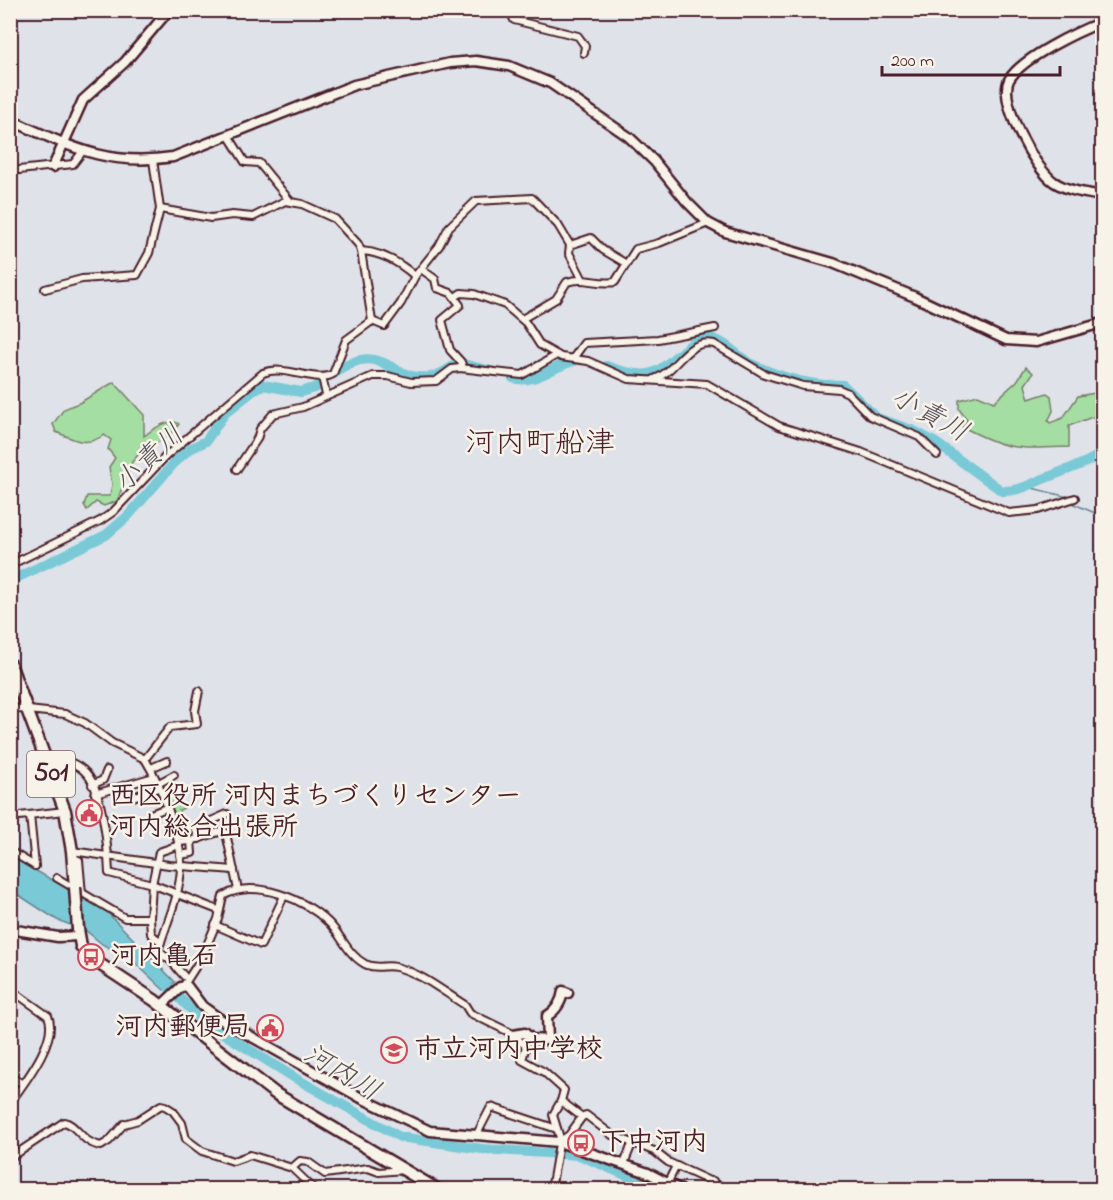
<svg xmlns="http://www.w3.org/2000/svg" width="1113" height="1200" viewBox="0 0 1113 1200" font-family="'Indie Flower','Klee One',sans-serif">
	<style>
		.green { fill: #a4dea3; stroke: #777e67; stroke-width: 1.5 }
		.water { fill: #7ac9d7; stroke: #678592; stroke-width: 1.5 }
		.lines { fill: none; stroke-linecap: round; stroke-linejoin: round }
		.stream { stroke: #678592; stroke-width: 1.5 }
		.river { stroke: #7ac9d7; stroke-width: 10 }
		.street-casing { stroke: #4a1f2b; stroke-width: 10 }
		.secondary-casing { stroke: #4a1f2b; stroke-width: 13 }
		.highway-casing { stroke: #4a1f2b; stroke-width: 15 }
		.street { stroke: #f7f3e8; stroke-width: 6 }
		.secondary { stroke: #f7f3e8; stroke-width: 8 }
		.highway { stroke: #f7f3e8; stroke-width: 10 }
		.highway-bridge-casing { stroke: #4a1f2b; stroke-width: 15; stroke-linecap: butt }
		.highway-bridge { stroke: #f7f3e8; stroke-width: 10 }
		.labels { text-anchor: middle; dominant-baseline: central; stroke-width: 5; stroke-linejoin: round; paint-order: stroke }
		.shield { fill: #f7f3e8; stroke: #7e5f64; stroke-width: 1.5 }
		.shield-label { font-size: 26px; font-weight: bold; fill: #4a1f2b }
		.poi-label { font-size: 27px; font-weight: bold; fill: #4a1f2b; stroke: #f7f3e8; text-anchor: start }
		.water-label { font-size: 28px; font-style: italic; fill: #58525f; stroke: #f7f3e8 }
		.quarter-label { font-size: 30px; fill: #4a1f2b; stroke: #f7f3e8 }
	</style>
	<rect width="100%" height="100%" fill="#dfe2e8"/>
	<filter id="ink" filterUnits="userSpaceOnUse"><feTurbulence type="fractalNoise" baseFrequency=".0167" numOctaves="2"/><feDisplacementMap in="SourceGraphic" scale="12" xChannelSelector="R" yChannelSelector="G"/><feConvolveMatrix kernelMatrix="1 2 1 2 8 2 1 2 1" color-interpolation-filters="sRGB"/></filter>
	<g filter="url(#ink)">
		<g class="green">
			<path d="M1026 367 1033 373 1025 385 1029 399 1047 393 1051 396 1053 411 1048 421 1050 423 1063 418 1078 396 1102 392V419L1092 417 1069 426V447C1018 449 1008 451 961 426L967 420 959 409V400L978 395 994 402 1017 381Z"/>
			<path d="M114 382 144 415V436C151 430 170 417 179 424L170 435 138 455 132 462 117 501 104 506 96 502 87 510 84 505 87 496H110L112 484 109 467 115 458 108 449 111 440 104 435C85 448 74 439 56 432L53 424 64 409 81 402Z"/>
			<path d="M176 792 184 808 179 810 181 819 174 821 163 796Z"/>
		</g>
		<path class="water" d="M10 856 105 910 175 982 164 990 134 962 102 944 85 930 57 920 11 890Z"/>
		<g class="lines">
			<g class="stream">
				<path d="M359 10 366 17 384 10"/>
				<path d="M1028 487 1068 497"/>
				<path d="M1074 504 1102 516"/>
			</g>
			<g class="river">
				<path d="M606 366C661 386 657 368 698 339 723 333 735 358 756 366 774 374 795 381 815 384 824 386 834 384 843 385L877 418 912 430 936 443 1002 491C1021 492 1033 482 1051 476 1070 468 1085 465 1102 453"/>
				<path d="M335 373C383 336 391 386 434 376 442 374 451 367 459 363L491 371"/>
				<path d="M513 378C535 385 554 365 574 361"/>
				<path d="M10 581 106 535 128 516 176 461 188 450 206 441 225 413 254 390 263 385 301 392 317 387"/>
				<path d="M160 978 200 1019 295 1078 400 1137 482 1149 579 1155 660 1190"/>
			</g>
			<defs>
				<g id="street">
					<path d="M440 10 510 11"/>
					<path d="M514 10 510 11 514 20 578 36 585 46 584 53"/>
					<path d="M228 135 245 162 259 163 290 201"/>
					<path d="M10 171 73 164 83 151"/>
					<path d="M160 209 211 218 232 215 253 217 285 201 302 204 335 219 358 244 361 251C382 252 400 263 415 276"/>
					<path d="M570 245 569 253 582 278"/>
					<path d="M361 251 372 321"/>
					<path d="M421 269 435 279 437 288 451 293 460 305 442 320 450 350 461 362 463 368"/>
					<path d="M45 289 82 279 137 275 149 253 160 209 153 160"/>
					<path d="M455 297 461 293 474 294 505 305 526 323 540 345 561 357 588 361 629 379 707 384 779 426 861 452 1009 513 1038 510 1075 498"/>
					<path d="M522 319 556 299 567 282C584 276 597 285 615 282L636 249 659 243 708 223"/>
					<path d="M574 357 584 343 658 339 715 328"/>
					<path d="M322 377 326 395"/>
					<path d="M654 379C677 372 686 338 714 344L764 374 803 386 839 389 848 393 870 416 919 437 937 455"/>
					<path d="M237 469 257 439 260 429 273 414 303 407 373 376H388L411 382 436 381 452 369 460 368 522 375 557 355"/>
					<path d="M10 565 100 521 113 512 166 456 263 373C285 364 317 384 333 374L346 340 372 321 384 326 401 303 415 276 439 246 449 227 476 201 532 198 558 225 570 245 591 238 603 250 625 263"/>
					<path d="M10 708 65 714 85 723 112 743 145 759C160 783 182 839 181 867 180 896 166 924 158 951L171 961 184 976"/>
					<path d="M45 757C59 758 77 762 87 774 103 792 108 850 109 873L152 884 218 910"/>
					<path d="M145 759 170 727 197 724 195 711 199 691"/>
					<path d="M151 768 167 761"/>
					<path d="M157 784 174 775"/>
					<path d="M92 785 103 780 107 770"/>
					<path d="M95 794 154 777"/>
					<path d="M133 797 158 788"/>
					<path d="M151 814 166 808"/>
					<path d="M30 815 35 866"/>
					<path d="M10 817 65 811"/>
					<path d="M199 839 195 828 227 814"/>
					<path d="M178 842 191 841 222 831 226 833 238 890"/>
					<path d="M10 851 35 866"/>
					<path d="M72 851 169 865 234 870"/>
					<path d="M180 855 192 853 191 841"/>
					<path d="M73 858 79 860 82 894"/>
					<path d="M57 878 125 918H150L152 884 159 852 179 845"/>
					<path d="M150 918 151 934 161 942"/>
					<path d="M215 925 261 945 284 896"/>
					<path d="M184 985 202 957 218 919 223 896C255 878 305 899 329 923 342 936 348 955 365 964 377 970 385 964 396 967 421 973 444 992 465 1005L470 1013 509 1032 526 1046 522 1060 544 1072 564 1090 561 1101 582 1117 586 1115 612 1135 654 1151 668 1162 729 1190"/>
					<path d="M10 989 48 1016C59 1039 24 1083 10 1103"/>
					<path d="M10 1076 23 1084"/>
					<path d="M476 1136 491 1107 557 1129"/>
					<path d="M559 1142 569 1135 582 1117"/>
					<path d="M10 1158 64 1122C77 1124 81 1143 101 1146L109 1141 124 1124 138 1120 161 1105 165 1106 173 1111 182 1123 186 1139 202 1151 233 1161 250 1155 292 1168 315 1190"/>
					<path d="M624 1164 632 1144"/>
					<path d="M292 1168 300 1161 308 1162 325 1174 368 1168 379 1172 404 1170"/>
					<path d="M668 1182 676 1166"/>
					<path d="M551 1190 560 1138 553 1115 561 1101"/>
					<path d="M707 1190 713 1181"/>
				</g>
				<g id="secondary">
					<path d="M1102 22C1079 31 1021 58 1009 80 998 102 1035 169 1054 182 1068 191 1086 193 1102 196"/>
					<path d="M10 120C70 146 106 167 173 157L354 85 450 63 476 61 509 66 550 83 629 137 654 161 687 202 708 223 725 232 833 263 915 297 1006 340 1036 342 1102 323"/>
					<path d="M53 167 83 100 125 62 169 10"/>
					<path d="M10 929 58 937 78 936"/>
					<path d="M161 1006 181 987 187 986 202 1006 220 1019 363 1099 430 1131 559 1142 648 1173 681 1190"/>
					<path d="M513 1035 525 1033 531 1039 548 1040 547 1016C556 1011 562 1001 563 991L568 993"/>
				</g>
				<g id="highway">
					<path d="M10 664 65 811 72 851 75 887"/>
					<path d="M78 929 81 946 92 959 154 1000 276 1094 438 1190"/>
				</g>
			</defs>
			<use href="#street" class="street-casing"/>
			<use href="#secondary" class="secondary-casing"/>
			<use href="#highway" class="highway-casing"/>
			<use href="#street" class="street"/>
			<use href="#secondary" class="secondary"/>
			<use href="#highway" class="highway"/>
			<defs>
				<path id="highway-bridge" d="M75 887 78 929"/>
			</defs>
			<use href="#highway-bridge" class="highway-bridge-casing"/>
			<use href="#highway-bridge" class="highway-bridge"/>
		</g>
	</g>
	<defs>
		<symbol id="civic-ring" viewBox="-11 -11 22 22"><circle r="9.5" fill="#f7f3e8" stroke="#d1495b" stroke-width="1.5"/><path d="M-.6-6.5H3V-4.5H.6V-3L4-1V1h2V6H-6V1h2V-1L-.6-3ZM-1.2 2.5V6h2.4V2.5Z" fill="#d1495b"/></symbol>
		<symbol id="bus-ring" viewBox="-11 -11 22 22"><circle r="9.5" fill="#f7f3e8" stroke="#d1495b" stroke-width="1.5"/><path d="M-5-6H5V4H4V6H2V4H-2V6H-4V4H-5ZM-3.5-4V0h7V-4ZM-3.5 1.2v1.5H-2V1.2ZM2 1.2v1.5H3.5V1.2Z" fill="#d1495b"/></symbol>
		<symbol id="school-ring" viewBox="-11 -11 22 22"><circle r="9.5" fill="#f7f3e8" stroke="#d1495b" stroke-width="1.5"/><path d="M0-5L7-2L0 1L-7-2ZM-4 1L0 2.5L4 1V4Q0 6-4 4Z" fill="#d1495b"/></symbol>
	</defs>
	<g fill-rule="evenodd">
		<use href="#civic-ring" x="74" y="798" width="30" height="30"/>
		<use href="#bus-ring" x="76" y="942" width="30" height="30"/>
		<use href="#civic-ring" x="255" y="1013" width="30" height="30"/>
		<use href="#school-ring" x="379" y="1035" width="30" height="30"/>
		<use href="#bus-ring" x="566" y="1128" width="30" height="30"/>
	</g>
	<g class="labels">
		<rect class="shield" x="27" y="751" width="48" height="46" rx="4.5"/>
		<g class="shield-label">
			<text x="51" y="774">501</text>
		</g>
		<g class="poi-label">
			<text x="109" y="797">西区役所 河内まちづくりセンター<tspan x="109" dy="31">河内総合出張所</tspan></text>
			<text x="110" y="957">河内亀石</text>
			<text x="250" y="1028" text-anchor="end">河内郵便局</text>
			<text x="414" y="1050">市立河内中学校</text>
			<text x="600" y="1143">下中河内</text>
		</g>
		<g class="water-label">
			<text transform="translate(929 416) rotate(29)">小責川</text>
			<text transform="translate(150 460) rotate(-43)">小責川</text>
			<text transform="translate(341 1074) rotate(31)">河内川</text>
		</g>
		<g class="quarter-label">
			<text x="540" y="445">河内町船津</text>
		</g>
	</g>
	<rect width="1113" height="1200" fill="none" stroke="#f7f3e8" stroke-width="36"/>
	<rect x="18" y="18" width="1077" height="1164" fill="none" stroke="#4a1f2b" stroke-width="2" filter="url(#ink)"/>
	<path d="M882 66v9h178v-9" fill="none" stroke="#4a1f2b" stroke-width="3"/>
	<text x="891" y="66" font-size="18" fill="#4a1f2b" stroke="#f7f3e8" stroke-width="4.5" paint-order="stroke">200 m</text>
</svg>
